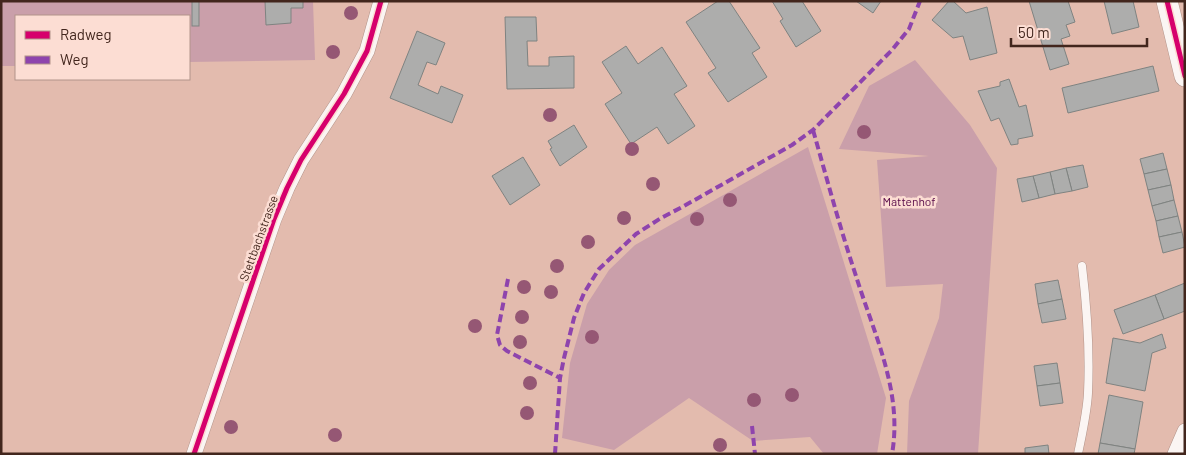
<svg xmlns="http://www.w3.org/2000/svg" width="1186" height="455" viewBox="0 0 1186 455" font-family="Barlow,sans-serif">
	<style>
		.green { fill: #ca9faa }
		.building { fill: #adadac; stroke: #7f8381 }
		.lines { fill: none; stroke-linecap: round; stroke-linejoin: round }
		.lane-casing { stroke: #b29389; stroke-width: 9 }
		.street-casing { stroke: #b29389; stroke-width: 16 }
		.secondary-casing { stroke: #b29389; stroke-width: 22 }
		.lane { stroke: #fbf5f3; stroke-width: 8 }
		.street { stroke: #fbf5f3; stroke-width: 15 }
		.secondary { stroke: #fbf5f3; stroke-width: 21 }
		.tram { stroke: #d0c4c0; stroke-width: 1 }
		.quiet { stroke: #8e44ad; stroke-width: 4; stroke-dasharray: 8 4; stroke-linecap: butt }
		.cycleway-casing { stroke: #fcddd3; stroke-width: 8 }
		.cycleway { stroke: #d6006c; stroke-width: 5 }
		.tree { fill: #955774 }
		.labels { text-anchor: middle; dominant-baseline: central; stroke-width: 5; stroke-linejoin: round; paint-order: stroke }
		.park-label { font-size: 12px; fill: #550545; stroke: #fcddd3 }
		.street-label { font-size: 12px; fill: #42261d; stroke: #fcddd3 }
	</style>
	<rect width="100%" height="100%" fill="#e3bbae"/>
	<g class="green">
		<path d="M1 1H313L315 60 189 62V16H16V66H1Z"/>
		<path d="M915 60 970 125 997 168 978 454H907L909 401 939 318 943 284 886 287 877 160 929 156 839 149 869 86Z"/>
		<path d="M808 147 886 398 877 454H824L810 437 753 441 689 398 614 450 562 438 570 363 587 304 609 270 635 245Z"/>
	</g>
	<g class="building">
		<rect x="192" y="1" width="7" height="25"/>
		<path d="M265 1H303V8H291V23L266 25Z"/>
		<path d="M718 1H729L760 48 752 53 767 77 728 102 708 73 716 68 686 22Z"/>
		<path d="M772 1H802L821 31 796 47 780 21 783 19Z"/>
		<path d="M856 1H881L873 13Z"/>
		<path d="M949 1H953L966 13 987 7 997 53 970 60 963 36 953 38 932 20Z"/>
		<path d="M1029 1H1068L1075 22 1066 25 1070 36 1061 39 1069 64 1050 70Z"/>
		<path d="M1104 1H1133L1139 27 1112 34Z"/>
		<path d="M505 17H536L537 41H527L528 66H549V57L574 56V88L507 89Z"/>
		<path d="M417 31 445 43 436 65 427 62 418 85 438 94 441 86 463 95 452 123 390 98Z"/>
		<path d="M626 46 638 64 662 47 687 86 674 94 695 126 668 144 657 127 631 144 605 104 622 93 602 62Z"/>
		<path d="M1153 66 1159 91 1068 113 1062 88Z"/>
		<path d="M1009 79 1019 107 1026 105 1033 136 1018 139V144L1011 145 999 118 991 121 978 91 1000 86V82Z"/>
		<path d="M574 125 587 147 560 166 550 149 552 148 548 141Z"/>
		<path d="M1163 153 1167 169 1144 174 1140 159Z"/>
		<path d="M523 157 540 185 510 205 492 176Z"/>
		<path d="M1083 165 1088 187 1072 191 1066 168Z"/>
		<path d="M1066 168 1072 191 1055 194 1050 172Z"/>
		<path d="M1167 169 1171 185 1148 190 1144 174Z"/>
		<path d="M1050 172 1055 194 1039 198 1033 176Z"/>
		<path d="M1033 176 1039 198 1022 202 1017 179Z"/>
		<path d="M1171 185 1174 200 1152 206 1148 190Z"/>
		<path d="M1174 200 1178 216 1156 221 1152 206Z"/>
		<path d="M1178 216 1182 232 1159 237 1156 221Z"/>
		<path d="M1182 232 1185 247 1163 253 1159 237Z"/>
		<path d="M1058 280 1062 299 1038 304 1035 284Z"/>
		<path d="M1185 283V311L1164 319 1155 295Z"/>
		<path d="M1155 295 1164 319 1123 334 1114 310Z"/>
		<path d="M1062 299 1066 319 1042 323 1038 304Z"/>
		<path d="M1162 334 1166 348 1152 353 1145 391 1106 383 1113 338 1140 343Z"/>
		<path d="M1057 363 1060 383 1037 386 1034 366Z"/>
		<path d="M1060 383 1063 403 1040 406 1037 386Z"/>
		<path d="M1109 395 1143 402 1135 449 1100 443Z"/>
		<path d="M1100 443 1135 449 1134 454H1098Z"/>
		<path d="M1048 445 1049 454H1025V448Z"/>
	</g>
	<g class="lines">
		<defs>
			<path id="lane" d="M1078 454C1082 434 1087 413 1088 393 1090 350 1087 308 1082 266"/>
			<g id="street">
				<path d="M194 454 274 219 287 188 301 160 344 94 367 51 381 1"/>
				<path d="M1175 454 1185 431"/>
			</g>
			<path id="secondary" d="M1167 1 1185 76"/>
		</defs>
		<use href="#lane" class="lane-casing"/>
		<use href="#street" class="street-casing"/>
		<use href="#secondary" class="secondary-casing"/>
		<use href="#lane" class="lane"/>
		<use href="#street" class="street"/>
		<use href="#secondary" class="secondary"/>
		<path class="tram" d="M1183 1 1185 8"/>
		<g class="quiet">
			<path d="M813 130C827 179 840 228 856 276 874 334 903 392 892 454"/>
			<path d="M508 279 497 335 500 345 507 351 560 378"/>
			<path d="M752 426 755 454"/>
			<path d="M555 454 560 378 564 358 574 318 584 293 599 269 636 234 661 218 684 206 792 145 813 130 892 50 909 29 920 1"/>
		</g>
		<defs>
			<g id="cycleway">
				<path d="M1167 1 1185 76"/>
				<path d="M194 454 274 219 287 188 301 160 344 94 367 51 381 1"/>
			</g>
		</defs>
		<use href="#cycleway" class="cycleway-casing"/>
		<use href="#cycleway" class="cycleway"/>
	</g>
	<g class="tree">
		<circle cx="351" cy="13" r="7"/>
		<circle cx="333" cy="52" r="7"/>
		<circle cx="550" cy="115" r="7"/>
		<circle cx="864" cy="132" r="7"/>
		<circle cx="632" cy="149" r="7"/>
		<circle cx="653" cy="184" r="7"/>
		<circle cx="730" cy="200" r="7"/>
		<circle cx="624" cy="218" r="7"/>
		<circle cx="697" cy="219" r="7"/>
		<circle cx="588" cy="242" r="7"/>
		<circle cx="557" cy="266" r="7"/>
		<circle cx="524" cy="287" r="7"/>
		<circle cx="551" cy="292" r="7"/>
		<circle cx="522" cy="317" r="7"/>
		<circle cx="475" cy="326" r="7"/>
		<circle cx="592" cy="337" r="7"/>
		<circle cx="520" cy="342" r="7"/>
		<circle cx="530" cy="383" r="7"/>
		<circle cx="792" cy="395" r="7"/>
		<circle cx="754" cy="400" r="7"/>
		<circle cx="527" cy="413" r="7"/>
		<circle cx="231" cy="427" r="7"/>
		<circle cx="335" cy="435" r="7"/>
		<circle cx="720" cy="445" r="7"/>
	</g>
	<g class="labels">
		<g class="park-label">
			<text x="909" y="201">Mattenhof</text>
		</g>
		<g class="street-label">
			<text transform="translate(258 238) rotate(-70)">Stettbachstrasse</text>
		</g>
	</g>
	<rect width="1186" height="455" fill="none" stroke="#42261d" stroke-width="5"/>
	<rect x="15" y="15" width="175" height="65" fill="#fcddd3" stroke="#b2948a"/>
	<rect x="25" y="31" width="25" height="8" fill="#d6006c" stroke="#b2948a"/>
	<text x="60" y="40" font-size="15" fill="#42261d">Radweg</text>
	<rect x="25" y="56" width="25" height="8" fill="#8e44ad" stroke="#b2948a"/>
	<text x="60" y="65" font-size="15" fill="#42261d">Weg</text>
	<path d="M1011 38v8h136v-8" fill="none" stroke="#42261d" stroke-width="2.5"/>
	<text x="1018" y="38" font-size="15" fill="#42261d" stroke="#fcddd3" stroke-width="4" paint-order="stroke">50 m</text>
</svg>
